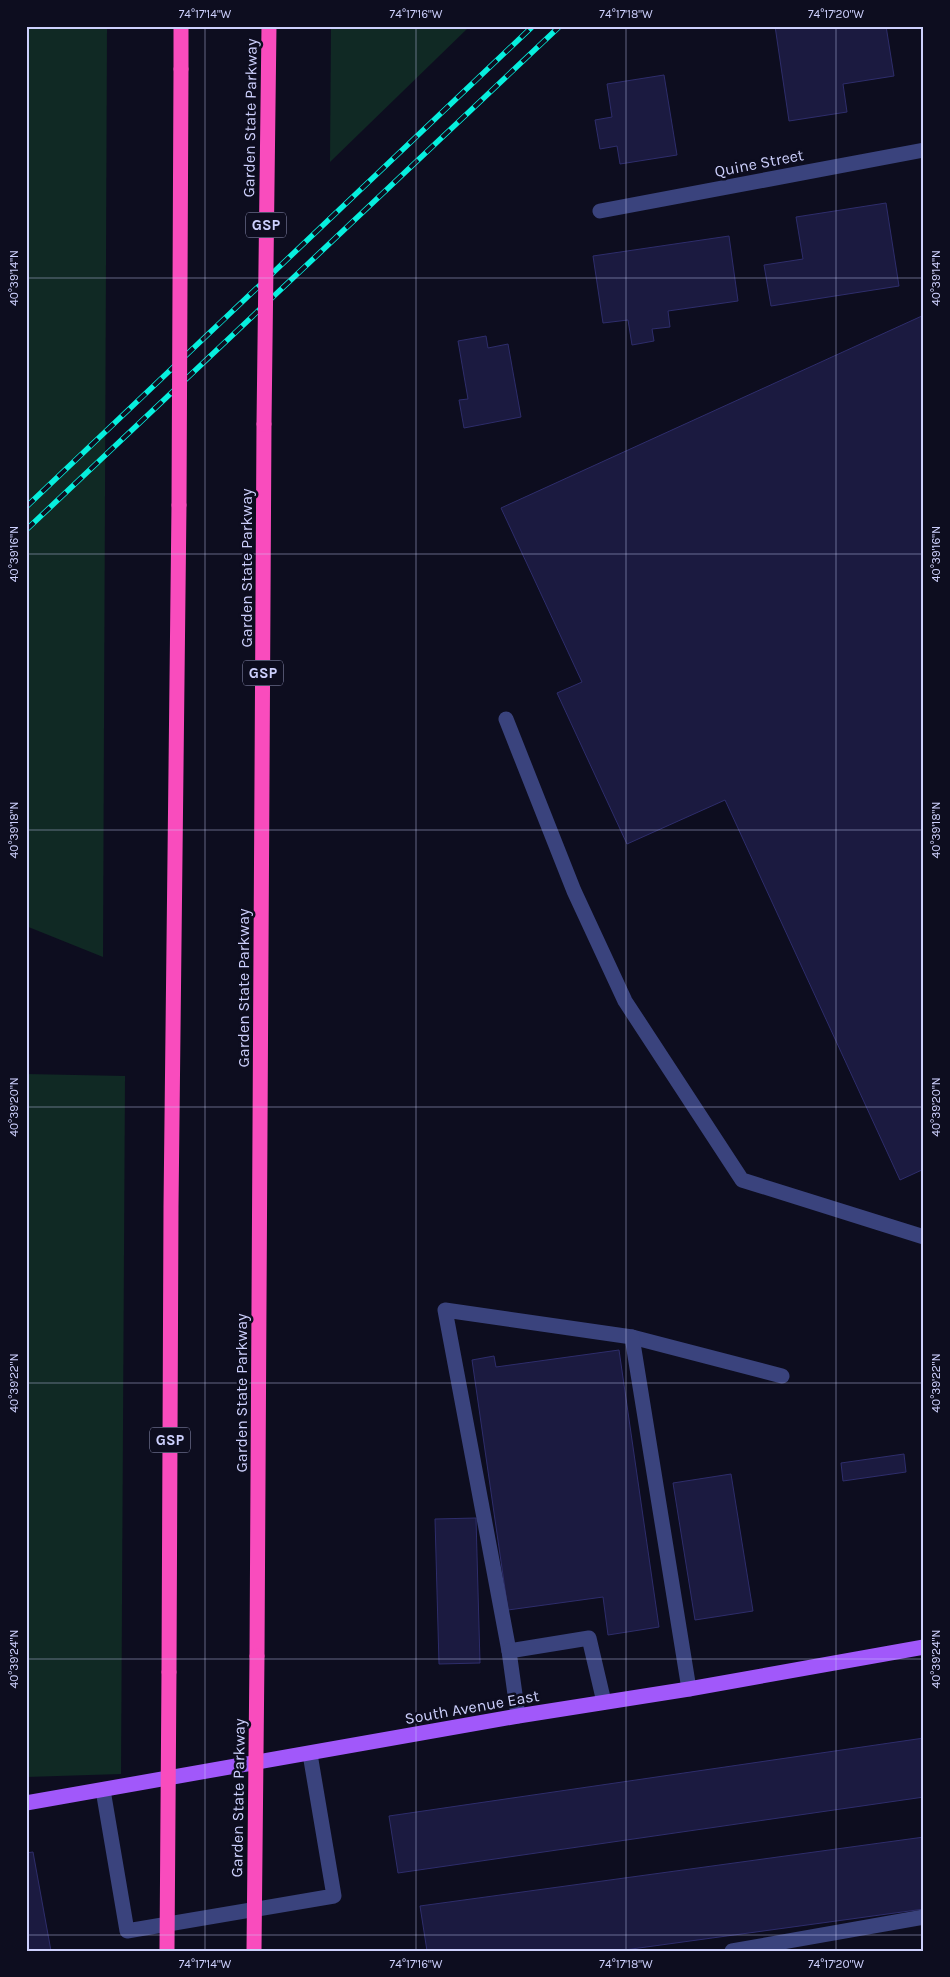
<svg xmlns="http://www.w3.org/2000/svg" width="950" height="1977" viewBox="0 0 950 1977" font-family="Karla,sans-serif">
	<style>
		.green { fill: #102924 }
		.building { fill: #1b1a40; stroke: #2e2d6b }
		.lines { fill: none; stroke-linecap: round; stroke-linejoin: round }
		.minor { stroke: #3a437d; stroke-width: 15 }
		.major { stroke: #a158fa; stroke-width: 15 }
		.highway { stroke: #f94cbd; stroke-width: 15 }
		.rail-casing { stroke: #07efde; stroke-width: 5.5 }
		.rail { stroke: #0d0d1f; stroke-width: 4; stroke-dasharray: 11; stroke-linecap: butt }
		.highway-bridge { stroke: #f94cbd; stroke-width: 15 }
		.ticks { fill: none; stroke: #cdd0fd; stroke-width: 1; stroke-opacity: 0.45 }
		.labels { text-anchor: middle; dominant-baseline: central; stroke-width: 5; stroke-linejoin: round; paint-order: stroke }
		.shield { fill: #0d0d1f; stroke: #9396ba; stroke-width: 1 }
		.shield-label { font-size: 15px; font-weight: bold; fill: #cdd0fd }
		.street-label { font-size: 16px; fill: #cdd0fd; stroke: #0d0d1f }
		.neatline { fill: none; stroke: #cdd0fd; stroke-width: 2 }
		.ticks-label { font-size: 12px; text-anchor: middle; fill: #cdd0fd }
	</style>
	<rect width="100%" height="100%" fill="#0d0d1f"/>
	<g class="green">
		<path d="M26 26H107L103 957 26 926Z"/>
		<path d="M331 26H470L330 162Z"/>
		<path d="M26 1074 125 1076 121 1774 26 1777Z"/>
	</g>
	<g class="building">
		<path d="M775 26H886L894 76 843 84 847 112 789 121Z"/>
		<path d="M664 75 677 155 620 164 617 146 600 149 595 120 612 117 607 84Z"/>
		<path d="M886 203 899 286 771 306 764 265 803 259 796 217Z"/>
		<path d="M729 236 738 301 668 311 670 327 652 329 654 341 632 345 628 320 603 323 593 256Z"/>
		<path d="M924 315V1169L900 1180 725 800 627 844 557 693 582 682 501 508Z"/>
		<path d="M486 336 488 348 508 344 521 417 464 428 459 400 468 399 458 341Z"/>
		<path d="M619 1350 659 1627 608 1635 603 1597 508 1610 472 1360 494 1356 496 1367Z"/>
		<path d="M904 1454 906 1472 843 1481 841 1463Z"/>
		<path d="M731 1474 753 1611 695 1620 673 1483Z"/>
		<path d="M476 1518 480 1663 439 1664 435 1519Z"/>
		<path d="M924 1738V1797L398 1873 389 1816Z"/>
		<path d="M924 1837V1909L617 1951H427L420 1906Z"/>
		<path d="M33 1852 51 1951H26V1853Z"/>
	</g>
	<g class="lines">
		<g class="minor">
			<path d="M600 211 924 150"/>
			<path d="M506 719 574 891 625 1001 742 1180 924 1237"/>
			<path d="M632 1337 782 1376"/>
			<path d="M509 1651 445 1310 632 1337 689 1689"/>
			<path d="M518 1716 509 1651 589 1638 604 1702"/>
			<path d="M103 1790 127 1931 334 1896 310 1754"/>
			<path d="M732 1951 924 1917"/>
		</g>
		<path class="major" d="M26 1803 518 1716 689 1689 924 1647"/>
		<g class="highway">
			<path d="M181 69V26"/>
			<path d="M257 1656 264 424"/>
			<path d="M169 1672 171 1207 179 505"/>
		</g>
		<defs>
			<g id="rail">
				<path d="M26 507 533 26"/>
				<path d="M26 530 560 26"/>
			</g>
		</defs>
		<use href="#rail" class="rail-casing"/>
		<use href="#rail" class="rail"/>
		<g class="highway-bridge">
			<path d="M264 424 269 26"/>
			<path d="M179 505 181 69"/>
			<path d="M167 1951 169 1672"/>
			<path d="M254 1951 257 1656"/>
		</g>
	</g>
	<path class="ticks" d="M205 26V1951M416 26V1951M626 26V1951M836 26V1951M26 278H924M26 554H924M26 830H924M26 1107H924M26 1383H924M26 1659H924M26 1935H924"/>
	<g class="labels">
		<g class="shield">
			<rect x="246" y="212.5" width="40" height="25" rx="4"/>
			<rect x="243" y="660.5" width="40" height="25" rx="4"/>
			<rect x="150" y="1427.5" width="40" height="25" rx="4"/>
		</g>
		<g class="shield-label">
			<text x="266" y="225">GSP</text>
			<text x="263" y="673">GSP</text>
			<text x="170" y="1440">GSP</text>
		</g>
		<g class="street-label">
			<text transform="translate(250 118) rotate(-89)">Garden State Parkway</text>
			<text transform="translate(759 163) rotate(-11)">Quine Street</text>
			<text transform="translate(246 568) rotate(-90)">Garden State Parkway</text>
			<text transform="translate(243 988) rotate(-90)">Garden State Parkway</text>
			<text transform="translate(241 1393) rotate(-90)">Garden State Parkway</text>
			<text transform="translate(472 1707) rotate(-10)">South Avenue East</text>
			<text transform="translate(238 1798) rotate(-89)">Garden State Parkway</text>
		</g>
	</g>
	<rect width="950" height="1977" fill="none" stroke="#0d0d1f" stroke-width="55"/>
	<rect x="28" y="28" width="894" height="1922" class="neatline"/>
	<g class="ticks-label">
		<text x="205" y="18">74°17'14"W</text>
		<text x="416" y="18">74°17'16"W</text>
		<text x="626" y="18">74°17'18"W</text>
		<text x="836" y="18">74°17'20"W</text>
		<text transform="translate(936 278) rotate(-90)" y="4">40°39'14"N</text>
		<text transform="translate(14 278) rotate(-90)" y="4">40°39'14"N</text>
		<text transform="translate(936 554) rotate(-90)" y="4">40°39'16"N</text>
		<text transform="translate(14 554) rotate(-90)" y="4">40°39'16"N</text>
		<text transform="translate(14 830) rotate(-90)" y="4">40°39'18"N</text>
		<text transform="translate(936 830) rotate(-90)" y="4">40°39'18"N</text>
		<text transform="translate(14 1107) rotate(-90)" y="4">40°39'20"N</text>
		<text transform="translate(936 1107) rotate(-90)" y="4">40°39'20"N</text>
		<text transform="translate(936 1383) rotate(-90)" y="4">40°39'22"N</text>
		<text transform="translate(14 1383) rotate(-90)" y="4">40°39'22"N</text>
		<text transform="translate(936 1659) rotate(-90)" y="4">40°39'24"N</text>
		<text transform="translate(14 1659) rotate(-90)" y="4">40°39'24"N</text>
		<text x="205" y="1968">74°17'14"W</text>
		<text x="416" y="1968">74°17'16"W</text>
		<text x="626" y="1968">74°17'18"W</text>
		<text x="836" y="1968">74°17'20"W</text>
	</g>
</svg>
